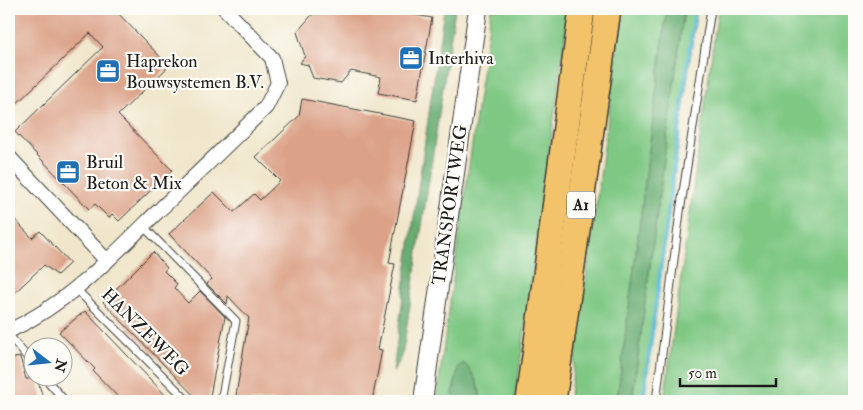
<svg xmlns="http://www.w3.org/2000/svg" width="863" height="410" viewBox="0 0 863 410" font-family="'IM FELL Double Pica',serif">
	<style>
		.green { fill: #7fc884; stroke: #4e7250 }
		.forest { fill: #67ac72; stroke: #426447 }
		.lines { fill: none; stroke-linecap: round; stroke-linejoin: round }
		.stream { stroke: #55b7d4; stroke-width: 4 }
		.building { fill: #dca288 }
		.service-casing { stroke: #3c3a36; stroke-width: 9 }
		.minor-casing { stroke: #3c3a36; stroke-width: 16 }
		.tertiary-casing { stroke: #3c3a36; stroke-width: 20 }
		.motorway-casing { stroke: #3c3a36; stroke-width: 28 }
		.service { stroke: #fff; stroke-width: 7 }
		.minor { stroke: #fff; stroke-width: 14 }
		.tertiary { stroke: #fff; stroke-width: 18 }
		.motorway { stroke: #f2c36a; stroke-width: 25 }
		.labels { text-anchor: middle; dominant-baseline: central; stroke-width: 4.5; stroke-linejoin: round; paint-order: stroke }
		.shield { fill: #fdfcf7; stroke: #605f5e; stroke-width: 1 }
		.shield-label { font-size: 16px; font-weight: bold; fill: #1c1c1c }
		.poi-label { font-size: 18px; fill: #1c1c1c; stroke: #fdfcf7; text-anchor: start }
		.street-label { font-size: 18px; fill: #1c1c1c; stroke: #fdfcf7 }
	</style>
	<rect width="100%" height="100%" fill="#fdfcf7"/>
	<filter id="ink" filterUnits="userSpaceOnUse"><feTurbulence type="fractalNoise" baseFrequency=".02" numOctaves="2"/><feDisplacementMap in="SourceGraphic" scale="10" xChannelSelector="R" yChannelSelector="G"/><feConvolveMatrix kernelMatrix="1 2 1 2 8 2 1 2 1" color-interpolation-filters="sRGB"/></filter>
	<filter id="wash" filterUnits="userSpaceOnUse"><feTurbulence type="fractalNoise" baseFrequency=".0096" numOctaves="4" result="noise"/><feDisplacementMap in="SourceGraphic" scale="20" xChannelSelector="R" yChannelSelector="G"/><feGaussianBlur stdDeviation="1.12" result="paint"/><feColorMatrix in="noise" values="0 0 0 0 0 0 0 0 0 0 0 0 0 0 0 0 0 1.4 0 .05"/><feComposite in="paint" operator="in"/></filter>
	<g filter="url(#wash)">
		<rect width="100%" height="100%" fill="#f0e6cb"/>
		<g class="green">
			<path d="M491 9H569L515 401H480V390L454 384 452 401H436Z"/>
			<path d="M623 9H667L617 401H569Z"/>
			<path d="M684 9H697L644 401H632Z"/>
			<path d="M718 9H854V401H664Z"/>
		</g>
		<g class="forest">
			<path d="M444 9H455L402 357 393 372 407 265Z"/>
			<path d="M667 9H684L632 401H617Z"/>
			<path d="M464 363C475 374 480 386 480 401H452L458 367Z"/>
		</g>
		<g class="lines">
			<path class="stream" d="M643 401 695 9"/>
		</g>
		<g id="blocks">
			<g class="building">
				<path d="M9 9H114L169 66 118 115 172 170 119 221 112 214 109 218 95 204 89 209 15 132 103 47 90 33 9 111Z"/>
				<path d="M317 9H411L410 14 432 18 417 100 378 93 381 77 351 71 341 83 313 78 308 65 300 63 305 56 297 32Z"/>
				<path d="M302 99 416 121 389 263 395 264 378 349 382 350 372 401H235L249 318 228 296 227 304 207 284 212 279 169 234 214 192 234 212 254 194 260 200 280 181 256 157 299 116Z"/>
				<path d="M9 213 32 238 40 231 70 263 57 275 44 265 9 298Z"/>
				<path d="M153 252 167 268 164 271 177 284 174 288 188 303 200 291 225 317 210 396 204 401H199L103 302Z"/>
				<path d="M85 311 171 401H122L93 371 95 369 59 332Z"/>
				<path d="M20 357 26 379 37 378 44 401H9V359Z"/>
			</g>
		</g>
	</g>
	<g filter="url(#ink)">
		<use href="#blocks" fill-opacity="0" stroke="#3c3a36" stroke-width="1"/>
		<g class="lines">
			<defs>
				<g id="service">
					<path d="M143 226 236 321 221 401"/>
					<path d="M76 289 188 401"/>
					<path d="M9 335 32 363"/>
					<path d="M45 378 65 401"/>
					<path d="M656 401 680 212 711 9"/>
				</g>
				<g id="minor">
					<path d="M9 157 107 261"/>
					<path d="M9 331C65 305 108 261 151 218 190 181 228 144 266 107L278 83 272 58 225 9"/>
				</g>
				<path id="tertiary" d="M423 401 478 9"/>
				<g id="motorway">
					<path d="M529 401 582 9"/>
					<path d="M553 401 608 9"/>
				</g>
			</defs>
			<use href="#service" class="service-casing"/>
			<use href="#minor" class="minor-casing"/>
			<use href="#tertiary" class="tertiary-casing"/>
			<use href="#motorway" class="motorway-casing"/>
			<use href="#service" class="service"/>
			<use href="#minor" class="minor"/>
			<use href="#tertiary" class="tertiary"/>
			<use href="#motorway" class="motorway"/>
		</g>
	</g>
	<defs>
		<symbol id="office-square" viewBox="-11 -11 22 22"><rect x="-9" y="-9" width="18" height="18" rx="4" fill="#1f6fb2" stroke="#fdfcf7"/><path d="M-6-3h4V-5.5h4V-3h4V5H-6ZM-1-4.5V-3h2v-1.5ZM-6 0V1H6V0Z" fill="#fff"/></symbol>
	</defs>
	<g fill-rule="evenodd">
		<use href="#office-square" x="397" y="44" width="28" height="28"/>
		<use href="#office-square" x="94" y="57" width="28" height="28"/>
		<use href="#office-square" x="54" y="158" width="28" height="28"/>
	</g>
	<g class="labels">
		<rect class="shield" x="567" y="191.5" width="28" height="27" rx="4"/>
		<g class="shield-label">
			<text x="581" y="205">A1</text>
		</g>
		<g class="poi-label">
			<text x="428" y="58">Interhiva</text>
			<text x="126" y="61">Haprekon<tspan x="126" dy="21">Bouwsystemen B.V.</tspan></text>
			<text x="86" y="162">Bruil<tspan x="86" dy="21">Beton &amp; Mix</tspan></text>
		</g>
		<g class="street-label">
			<text transform="translate(450 205) rotate(-82)">TRANSPORTWEG</text>
			<text transform="translate(145 332) rotate(45)">HANZEWEG</text>
		</g>
	</g>
	<rect width="863" height="410" fill="none" stroke="#fdfcf7" stroke-width="30"/>
	<g transform="translate(48 362) rotate(106)"><circle r="24" fill="#fdfcf7" stroke="#a3a29f"/>
	<path d="M0-4L9 19L0 12L-9 19Z" fill="#1f6fb2"/>
	<text y="-8" font-size="14" font-weight="bold" text-anchor="middle" fill="#1c1c1c">N</text>
	</g>
	<path d="M680 378v8h96v-8" fill="none" stroke="#1c1c1c" stroke-width="2.5"/>
	<text x="688" y="378" font-size="15" fill="#1c1c1c" stroke="#fdfcf7" stroke-width="4" paint-order="stroke">50 m</text>
</svg>
